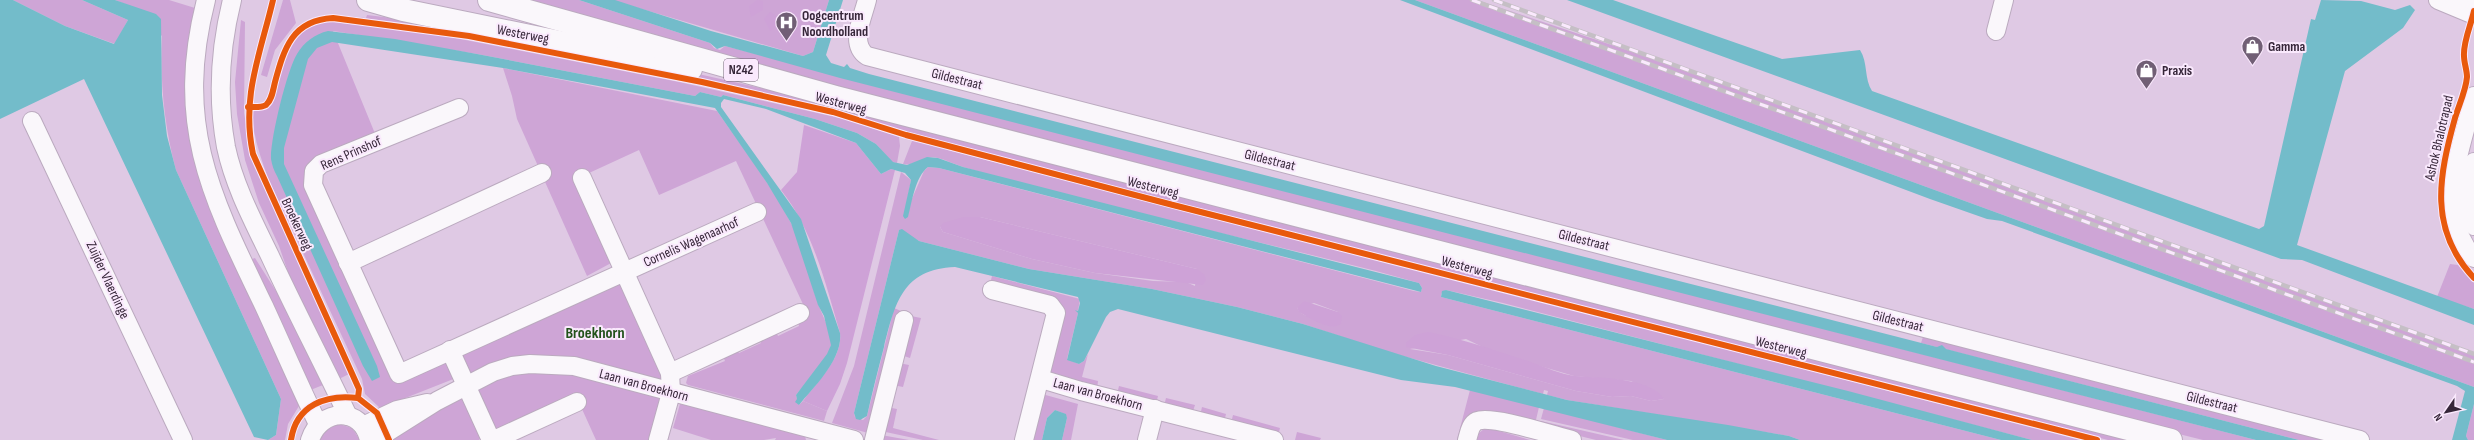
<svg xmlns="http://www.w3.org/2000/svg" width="2474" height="440" viewBox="0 0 2474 440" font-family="'Sofia Sans Condensed',sans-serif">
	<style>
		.green { fill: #cea5d6; fill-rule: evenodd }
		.forest { fill: #cea2d7 }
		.water { fill: #73bcca }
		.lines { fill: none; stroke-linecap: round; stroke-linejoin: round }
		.minor-casing { stroke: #bbaabf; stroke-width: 20 }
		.major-casing { stroke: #bbaabf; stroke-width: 24 }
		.minor { stroke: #faf7fb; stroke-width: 18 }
		.major { stroke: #faf7fb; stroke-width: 22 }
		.rail-casing { stroke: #c5bfc5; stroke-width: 4.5 }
		.rail { stroke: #fae9fd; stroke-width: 3; stroke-dasharray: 9; stroke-linecap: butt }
		.cycleway-casing { stroke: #fae9fd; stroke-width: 8 }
		.cycleway { stroke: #e8590c; stroke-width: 6 }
		.labels { text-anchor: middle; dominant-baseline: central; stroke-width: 4; stroke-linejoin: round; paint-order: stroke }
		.shield { fill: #fae9fd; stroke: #716074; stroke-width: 1 }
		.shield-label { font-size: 13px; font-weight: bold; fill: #362639 }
		.poi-label { font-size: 14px; font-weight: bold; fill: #362639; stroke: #fae9fd; text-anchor: start }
		.street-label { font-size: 14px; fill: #362639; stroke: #fae9fd }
		.quarter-label { font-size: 16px; font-weight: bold; fill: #22521b; stroke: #fae9fd }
	</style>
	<rect width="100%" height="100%" fill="#dfc9e4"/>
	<g class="green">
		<path d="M13 0H82L128 20 115 44 65 26Z"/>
		<path d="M115 0H169L195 8 189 43 187 115 299 406 288 424 285 440H268L276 435 281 399 176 170C164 125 160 82 162 36L125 4Z"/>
		<path d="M283 0H290L296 23 275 50 267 77 261 75Z"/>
		<path d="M514 0H579L710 43 714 48 720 50 725 46 2256 440H2203L1934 373 1012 137Z"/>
		<path d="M611 0H829L813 52 803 56Z"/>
		<path d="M1415 0H1477L1753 92 2474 354V387Z"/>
		<path d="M329 14 366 18 367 15 426 22 694 73 800 97 2140 440H2108L1171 201 915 134 824 107 633 65 429 26Z"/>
		<path d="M241 20 245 22 244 113 252 159 349 374 337 380 298 301 279 246 259 203 245 160 237 114 235 82Z"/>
		<path d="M333 22 435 34 679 82 844 119 899 137 900 146 897 163 892 162 876 144 857 133 815 119 723 95 721 97 700 92 695 96 477 54 333 31 376 136 309 167 389 368 441 362 448 363 456 378 380 408 365 394 362 379 268 178C260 156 253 136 252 112L272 104C284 72 284 22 333 22Z"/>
		<path d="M503 68 717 111C742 147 770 183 791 223 804 249 809 279 819 306 823 317 832 332 831 345 829 359 805 384 796 395L799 405 803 401 827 411 824 421 688 385 686 383 688 376 725 361 723 356 737 350 739 353 761 343 759 339 776 331 778 336 799 326 798 322 809 317 736 161 659 195 639 150 576 179 613 262 587 276 517 119 512 96Z"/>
		<path d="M912 141 2080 440H2032L1503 303 1446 290 1441 294V297L2001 440H1800L1789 436 1567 400 1547 395 1548 391 1544 390 1543 394 1388 352 1303 324 1237 307 1152 289 1029 269 919 241 899 230 854 413 855 417 863 420 867 416 894 308 901 311 871 428 868 433 832 423 854 366 901 172 911 180 904 217 924 171 928 167 939 168 1414 291 1421 292 1422 288 1419 283 1376 271C1239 236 1099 207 963 167 954 164 946 160 938 158 925 154 915 167 903 164ZM980 217 1197 269 1195 286 1186 282 1153 281 1095 273 1032 259 943 232 940 227ZM1314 303 1338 312C1324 315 1306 323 1297 308ZM1466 339 1493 352 1574 376 1631 381 1664 399 1651 401 1631 396 1612 397 1576 391 1448 355 1410 349Z"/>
		<path d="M255 258 295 321 328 383 308 391 288 336 252 259Z"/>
		<path d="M2450 264 2458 265 2474 283V309L2437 297Z"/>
		<path d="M992 276 1080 299 1078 311 1076 310 1078 313 1067 359 1079 364 1084 361 1088 354 1082 377 1098 381 1097 389 1050 374 1062 314 990 284Z"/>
		<path d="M622 280 662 367 661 380C610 367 557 344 504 361 492 364 481 371 470 375L460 355Z"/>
		<path d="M911 316 921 318 910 358 901 355Z"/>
		<path d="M1924 334 2338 440H2299L1921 343Z"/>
		<path d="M899 363 909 365 903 387 893 385Z"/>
		<path d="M544 370 568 373 663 396 650 440H596L577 398 497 431 476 389C499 378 519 373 544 370Z"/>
		<path d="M1119 386 1158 396 1156 404 1117 394Z"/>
		<path d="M1470 390 1539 407 1535 424 1497 415 1461 440H1457Z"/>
		<path d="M1042 394 1078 404 1071 440H1062L1067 418 1065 414 1055 410 1047 418 1042 440H1029Z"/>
		<path d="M462 398 466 400 482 435 479 440H392V435Z"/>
		<path d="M1166 398 1195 405 1192 414 1164 406Z"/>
		<path d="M686 402 805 436 806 440H775L776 438 764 440H711L673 428 680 404 685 405Z"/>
		<path d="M2474 404V440H2468L2466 436Z"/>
		<path d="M887 407 897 409 893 428 939 440H923L881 431Z"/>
		<path d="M1202 407 1226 414 1224 422 1200 416Z"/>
		<path d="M1544 408 1667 440H1633L1541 419Z"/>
		<path d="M1233 415 1280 428 1278 436 1231 423Z"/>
		<path d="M1541 421 1624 440H1596L1539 426Z"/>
		<path d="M339 424 352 428 360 440H320L326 430Z"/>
		<path d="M1484 429H1492L1530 440H1477L1479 433Z"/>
		<path d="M1297 432 1321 438 1320 440H1295Z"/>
		<path d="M881 435 909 440H884Z"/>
	</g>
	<g class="forest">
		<path d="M757 0 763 1V10L751 17 749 6Z"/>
		<path d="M770 12 775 15C778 20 776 29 770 31L764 19Z"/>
		<path d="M804 125 856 143 881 174 891 169 895 170 847 363 840 384 827 411 803 401C817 382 843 358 840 333 826 285 813 230 781 190L797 172Z"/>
		<path d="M964 217H980L1197 269 1204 274 1206 280 1203 285 1095 273 1032 259 943 232 940 227 943 223Z"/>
		<path d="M1304 301 1338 312 1342 316 1341 324C1330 332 1310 318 1299 312L1297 308Z"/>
		<path d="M1428 332C1464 339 1496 351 1531 362 1545 367 1560 374 1575 376 1597 378 1651 377 1664 399L1651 401 1631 396 1612 397 1576 391 1448 355 1406 347V343L1415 335Z"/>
	</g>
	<g class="water">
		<path d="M0 0H13L65 26 114 44 128 20 82 0H115L156 14 161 19 162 95 167 136 176 170 281 399 276 435 268 440 254 437 84 79 0 119Z"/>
		<path d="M579 0H615L711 31 803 56 813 52 829 0H843L826 55 831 63 844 67 847 64 850 68 869 74 1937 347 1942 345 1946 349 2299 440H2256L840 78 725 46 717 49 710 43Z"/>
		<path d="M1400 0H1415L2474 387V404L2466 436 2468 440H2452L2465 391 2457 386 2002 221 1987 219 1930 199Z"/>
		<path d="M1567 0H1613L1782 59 1860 50C1868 62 1864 79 1872 91L2259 229 2264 226 2311 19 2315 20 2321 0 2361 1 2395 10 2410 5 2415 10 2403 28 2345 71 2297 245 2474 309V325L2302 260 2281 259Z"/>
		<path d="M328 31 395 39 477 54 695 96 700 92 721 97 723 95 815 119 857 133 876 144 893 162 907 165 927 157 938 158 963 167 1080 197 1419 283 1422 288 1421 292 939 168 928 167C915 177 912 202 908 217L905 219 903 216 911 180 905 173 891 169 881 174 856 143 766 109 724 99 721 103V107L801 219 840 333C843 359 814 387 799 405L795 402 797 399 796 395 827 354 831 345 824 316 818 305 791 223 767 183 715 108 503 68 332 42 317 48 308 59 284 148V164L377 366 380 377 372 381 363 366 277 176C274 171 272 165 271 159 270 140 287 70 297 54 304 42 315 34 328 31Z"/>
		<path d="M902 229 919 241 1029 269 1152 289 1237 307 1303 324 1436 366 1567 400 1728 425 1789 436 1800 440H1667L1455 387 1401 380 1118 309 1110 312 1106 317 1084 361 1079 364 1067 360 1078 313 1075 310 1078 311 1080 303 1078 297 955 267C902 269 895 304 884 347 878 370 872 393 867 416L860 420 856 419 854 413 899 230Z"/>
		<path d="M1446 290 1848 391 2032 440H2001L1441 297 1442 291Z"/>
		<path d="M1055 410 1066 414 1067 418 1062 440H1042L1047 418Z"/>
	</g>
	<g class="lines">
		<defs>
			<g id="minor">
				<path d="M206 0C174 125 211 196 264 306 282 345 299 385 318 424"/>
				<path d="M232 0C220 48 217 98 226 147 234 185 253 221 270 256 295 310 323 363 348 416"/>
				<path d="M867 0C863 17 849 44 867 56L2360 440"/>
				<path d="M2438 0 2474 15"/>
				<path d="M2470 0 2474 1"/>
				<path d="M1996 31 2004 0"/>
				<path d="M2474 96C2462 148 2433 211 2474 258"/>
				<path d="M459 108 321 164 314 171 313 185 399 374 757 212"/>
				<path d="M32 121 183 440"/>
				<path d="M2474 162C2469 183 2466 204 2474 226"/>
				<path d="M582 178 670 373 671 393 658 440"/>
				<path d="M348 263 542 173"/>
				<path d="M992 290 1050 305 1056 313 1024 440"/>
				<path d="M450 350 491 440"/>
				<path d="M670 373 800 313"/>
				<path d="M1041 379 1081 391 1274 440"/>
				<path d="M363 426 397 410 427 403"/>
				<path d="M310 440C320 408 362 406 369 440"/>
				<path d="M375 440 437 401 493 372 512 366 530 364 574 366 854 440"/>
				<path d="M494 440 577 402"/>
				<path d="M874 440 904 320"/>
				<path d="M1147 440 1155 409"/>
				<path d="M1467 440C1469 434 1470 424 1477 421 1492 415 1552 435 1572 440"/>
			</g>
			<g id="major">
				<path d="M368 0 403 10 691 69"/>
				<path d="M489 0 836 97 2171 440"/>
			</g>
		</defs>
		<use href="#minor" class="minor-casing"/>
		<use href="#major" class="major-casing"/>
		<use href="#minor" class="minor"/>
		<use href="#major" class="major"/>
		<defs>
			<g id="rail">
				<path d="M1472 0 2474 362"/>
				<path d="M1494 0 2474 354"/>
			</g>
		</defs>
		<use href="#rail" class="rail-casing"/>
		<use href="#rail" class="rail"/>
		<defs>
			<g id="cycleway">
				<path d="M273 0C260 55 241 97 253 154L359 389 358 398 377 413 389 440"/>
				<path d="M2474 11C2471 25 2463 42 2464 56 2464 63 2467 70 2467 77 2466 90 2459 105 2455 118 2439 176 2428 229 2474 278"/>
				<path d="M248 107C254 107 261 108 266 105 272 100 273 90 275 82 284 49 292 20 333 18L469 36 702 82 833 112 906 135 1173 205 2097 440"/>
				<path d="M291 440C296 405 326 394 358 398"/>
			</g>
		</defs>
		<use href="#cycleway" class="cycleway-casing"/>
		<use href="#cycleway" class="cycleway"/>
	</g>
	<defs>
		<symbol id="hospital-pin" viewBox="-11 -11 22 30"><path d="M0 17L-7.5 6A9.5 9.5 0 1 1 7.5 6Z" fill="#715f75" stroke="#fae9fd"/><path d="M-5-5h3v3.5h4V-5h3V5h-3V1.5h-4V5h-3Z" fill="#fff"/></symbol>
		<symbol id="shop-pin" viewBox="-11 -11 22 30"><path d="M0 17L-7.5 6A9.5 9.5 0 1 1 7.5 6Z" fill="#715f75" stroke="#fae9fd"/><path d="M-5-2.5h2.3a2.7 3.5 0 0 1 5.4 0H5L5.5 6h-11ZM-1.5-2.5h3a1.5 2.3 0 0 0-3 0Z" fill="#fff"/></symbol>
	</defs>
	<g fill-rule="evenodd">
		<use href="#hospital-pin" x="774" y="10" width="25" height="34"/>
		<use href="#shop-pin" x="2240" y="34" width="25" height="34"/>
		<use href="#shop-pin" x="2134" y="58" width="25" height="34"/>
	</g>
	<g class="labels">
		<rect class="shield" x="724" y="59" width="34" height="22" rx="3"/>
		<g class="shield-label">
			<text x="741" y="70">N242</text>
		</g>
		<g class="poi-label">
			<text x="802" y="15">Oogcentrum<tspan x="802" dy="16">Noordholland</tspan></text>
			<text x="2268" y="46">Gamma</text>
			<text x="2162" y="70">Praxis</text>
		</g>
		<g class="street-label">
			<text transform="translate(523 34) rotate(11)">Westerweg</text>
			<text transform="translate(957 79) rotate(14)">Gildestraat</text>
			<text transform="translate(841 103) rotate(15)">Westerweg</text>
			<text transform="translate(2439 138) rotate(-77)">Ashok Bhalotrapad</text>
			<text transform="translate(351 153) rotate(-24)">Rens Prinshof</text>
			<text transform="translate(1270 160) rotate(14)">Gildestraat</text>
			<text transform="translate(1153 187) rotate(14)">Westerweg</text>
			<text transform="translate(297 224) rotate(65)">Broekerweg</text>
			<text transform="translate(1584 240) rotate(14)">Gildestraat</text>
			<text transform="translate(691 242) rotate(-24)">Cornelis Wagenaarhof</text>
			<text transform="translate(1467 267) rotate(15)">Westerweg</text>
			<text transform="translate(108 280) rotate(65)">Zuijder Vlaerdinge</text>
			<text transform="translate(1898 321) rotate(14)">Gildestraat</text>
			<text transform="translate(1781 347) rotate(14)">Westerweg</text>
			<text transform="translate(644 385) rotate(15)">Laan van Broekhorn</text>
			<text transform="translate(1098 394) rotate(15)">Laan van Broekhorn</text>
			<text transform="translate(2212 402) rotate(14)">Gildestraat</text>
		</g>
		<g class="quarter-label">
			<text x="595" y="333">Broekhorn</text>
		</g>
	</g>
	<g transform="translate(2446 412) rotate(236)" stroke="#fae9fd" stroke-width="3" paint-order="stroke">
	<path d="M0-3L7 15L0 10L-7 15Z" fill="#362639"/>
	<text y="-6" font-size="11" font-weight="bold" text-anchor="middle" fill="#362639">N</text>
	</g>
</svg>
